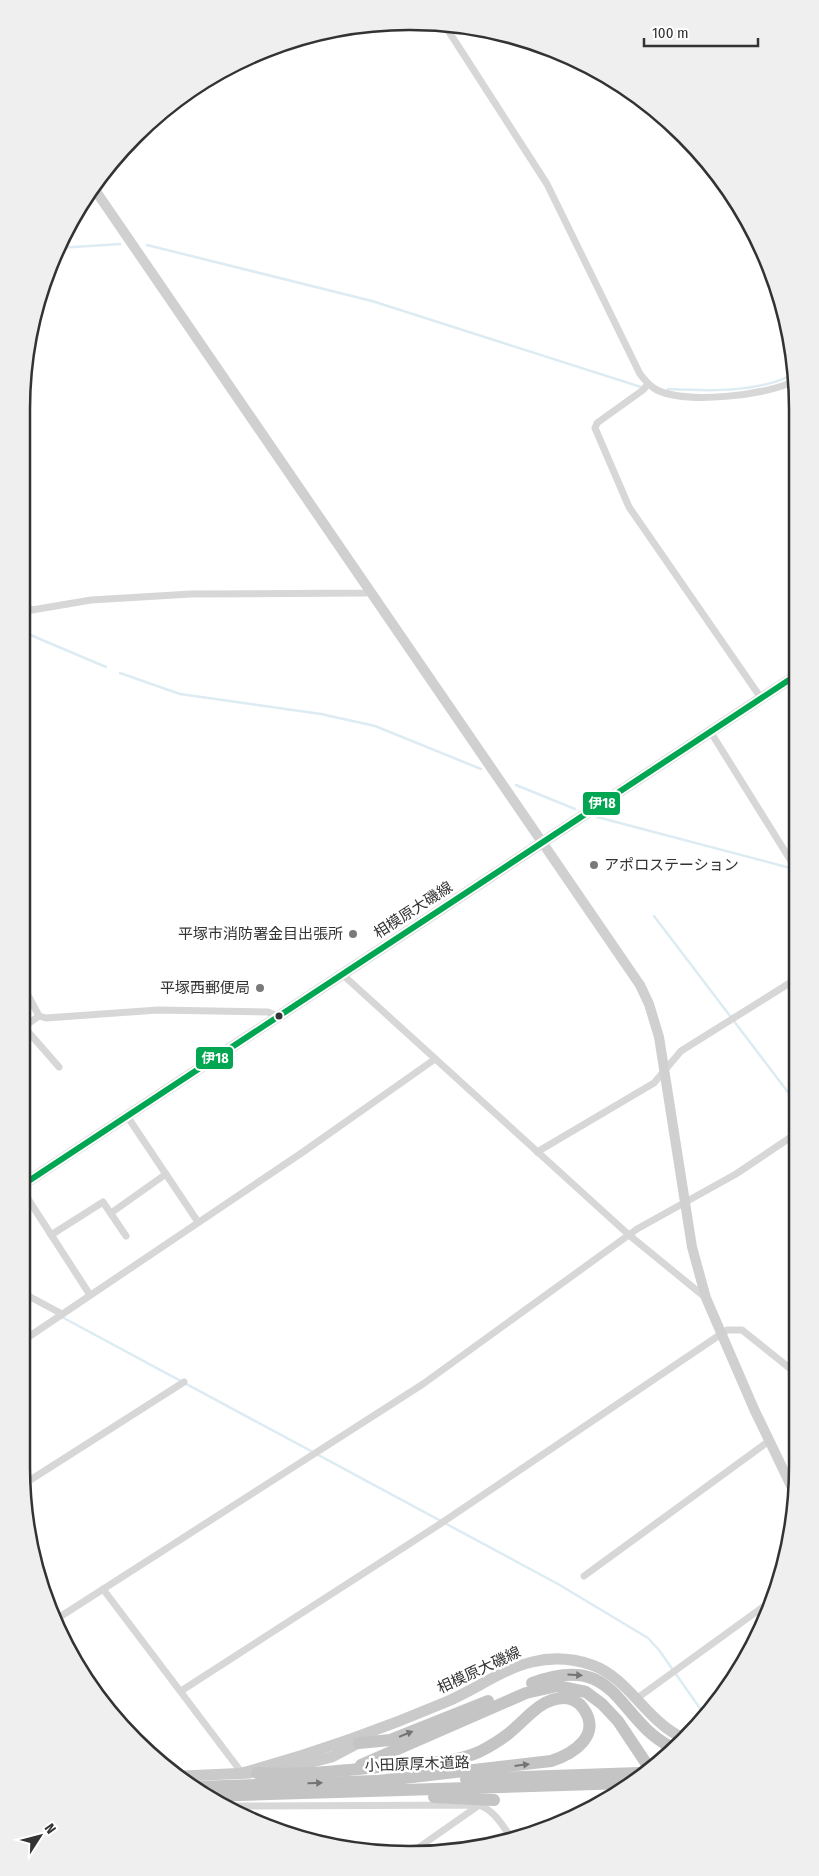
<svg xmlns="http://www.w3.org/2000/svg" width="819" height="1876" viewBox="0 0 819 1876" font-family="'Fira Sans Condensed','Noto Sans JP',sans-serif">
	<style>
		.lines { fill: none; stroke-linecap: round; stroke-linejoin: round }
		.stream { stroke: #ddebf3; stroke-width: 2.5 }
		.street { stroke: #d7d7d7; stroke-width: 7 }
		.secondary { stroke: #d0d0d0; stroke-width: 10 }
		.primary { stroke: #cacaca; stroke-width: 11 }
		.highway { stroke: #c4c4c4; stroke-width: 12 }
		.bus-1-casing { stroke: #fff; stroke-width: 10 }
		.bus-1 { stroke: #00a651; stroke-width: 6 }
		.oneway { fill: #747474 }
		.poi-dot { fill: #7a7a7a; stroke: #fff; stroke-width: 2 }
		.bus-dot { fill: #333; stroke: #fff; stroke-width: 2 }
		.labels { text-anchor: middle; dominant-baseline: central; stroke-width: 5; stroke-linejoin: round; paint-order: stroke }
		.poi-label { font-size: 15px; fill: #333; stroke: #fff; text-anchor: end }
		.street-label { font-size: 15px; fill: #333; stroke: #fff }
		.rim { fill: none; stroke: #333; stroke-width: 2.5 }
		.line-badge { stroke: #fff; stroke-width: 2 }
		.badge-label { font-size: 14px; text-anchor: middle; font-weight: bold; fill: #fff }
	</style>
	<rect width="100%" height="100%" fill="#fff"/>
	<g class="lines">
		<g class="stream">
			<path d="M147 245 372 301 641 387"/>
			<path d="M58 248 120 244"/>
			<path d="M668 389C709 391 758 393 794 374"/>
			<path d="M21 631 106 667"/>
			<path d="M120 673 180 694 321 714 375 726 481 769"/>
			<path d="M516 785 575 809"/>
			<path d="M597 817 794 869"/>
			<path d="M654 916 797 1104"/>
			<path d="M60 1316 558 1584 648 1638 659 1650 706 1717"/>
		</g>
		<g class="street">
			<path d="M444 24 547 184 640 374C645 380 649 386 657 390 686 404 766 396 794 381"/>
			<path d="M648 384 643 390 597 423 595 428 629 507 761 698"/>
			<path d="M21 603 32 610 91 600 191 594 366 593 370 590"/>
			<path d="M710 731 796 869"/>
			<path d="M342 974 629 1235 706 1298"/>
			<path d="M21 982 39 1016"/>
			<path d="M24 1027 59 1067"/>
			<path d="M21 1029 39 1016 46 1018 158 1010 268 1012 278 1016"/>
			<path d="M127 1116 198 1222"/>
			<path d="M537 1152 654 1083 681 1051 796 979"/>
			<path d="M21 1188 90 1295"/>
			<path d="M111 1213 166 1174"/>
			<path d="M51 1235 103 1202 126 1236"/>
			<path d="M21 1292 62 1314"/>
			<path d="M21 1342 303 1152 435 1059"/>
			<path d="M24 1484 184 1382"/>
			<path d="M584 1576 769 1441"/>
			<path d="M103 1589 242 1773"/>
			<path d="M55 1620 423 1384 637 1229 736 1174 797 1133"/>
			<path d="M181 1691 440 1524 727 1330H742L797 1374"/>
			<path d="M636 1699 774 1599"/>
			<path d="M230 1808 236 1806 479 1805C495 1811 503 1826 512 1839"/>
			<path d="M415 1850 478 1806"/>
		</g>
		<path class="secondary" d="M93 187 640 985 649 1004 659 1037 692 1247 706 1298 754 1409 794 1492"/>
		<g class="primary">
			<path d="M21 1186 795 676"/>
			<path d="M281 1770 332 1757 366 1739"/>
			<path d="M242 1773C312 1754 380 1730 446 1702 475 1690 502 1669 532 1662 552 1657 572 1658 592 1665 629 1678 647 1722 683 1738"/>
			<path d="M183 1776 250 1773"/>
		</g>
		<g class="highway">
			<path d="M532 1683C618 1651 615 1718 671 1747"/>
			<path d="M359 1743 390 1740 488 1701"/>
			<path d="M361 1765 526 1693 557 1686 586 1692 602 1704 618 1721 648 1766"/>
			<path d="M257 1773C301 1776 346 1770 389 1766 419 1763 451 1764 479 1752 489 1747 499 1741 508 1734 525 1721 540 1698 564 1698 571 1698 579 1702 583 1708 603 1735 573 1754 551 1761L369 1782"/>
			<path d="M466 1779 639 1773"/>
			<path d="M197 1787 376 1781"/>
			<path d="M208 1796 627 1783"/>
			<path d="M434 1797 494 1800"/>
		</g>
		<defs>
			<path id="bus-1" d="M21 1186 795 676"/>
		</defs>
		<use href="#bus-1" class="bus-1-casing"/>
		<use href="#bus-1" class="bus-1"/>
	</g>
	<defs><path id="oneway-solid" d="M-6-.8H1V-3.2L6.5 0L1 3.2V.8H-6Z" transform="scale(1.25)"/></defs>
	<g class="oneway">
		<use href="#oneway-solid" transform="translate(575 1675) rotate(3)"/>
		<use href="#oneway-solid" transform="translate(406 1734) rotate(-22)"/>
		<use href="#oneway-solid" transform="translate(522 1765) rotate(-7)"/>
		<use href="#oneway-solid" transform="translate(315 1783) rotate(-2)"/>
	</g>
	<g class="poi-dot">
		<circle cx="594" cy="865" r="5"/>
		<circle cx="353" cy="934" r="5"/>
		<circle cx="260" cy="988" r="5"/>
	</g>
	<circle class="bus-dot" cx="279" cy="1016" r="4.5"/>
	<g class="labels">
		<g class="poi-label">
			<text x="604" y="865" text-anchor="start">アポロステーション</text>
			<text x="343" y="934">平塚市消防署金目出張所</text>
			<text x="250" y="988">平塚西郵便局</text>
		</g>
		<g class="street-label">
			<text transform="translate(413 910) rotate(-33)">相模原大磯線</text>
			<text transform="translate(479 1670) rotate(-25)">相模原大磯線</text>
			<text transform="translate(417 1764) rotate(-2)">小田原厚木道路</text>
		</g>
	</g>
	<path d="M0 0H819V1876H0ZM409 30H410A379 379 0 0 1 789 409V1467A379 379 0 0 1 410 1846H409A379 379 0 0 1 30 1467V409A379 379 0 0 1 409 30Z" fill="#efefef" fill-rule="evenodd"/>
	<path class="rim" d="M409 30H410A379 379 0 0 1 789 409V1467A379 379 0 0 1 410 1846H409A379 379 0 0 1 30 1467V409A379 379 0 0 1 409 30Z"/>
	<g class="line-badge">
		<rect x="582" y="791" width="39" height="25" rx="5" fill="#00a651"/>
		<rect x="195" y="1046" width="39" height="24" rx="5" fill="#00a651"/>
	</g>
	<g class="badge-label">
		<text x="602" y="808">伊18</text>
		<text x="215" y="1063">伊18</text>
	</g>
	<g transform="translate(40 1836) rotate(54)" stroke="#ffffff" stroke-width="4" paint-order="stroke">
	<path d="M0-4L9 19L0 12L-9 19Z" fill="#333333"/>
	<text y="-8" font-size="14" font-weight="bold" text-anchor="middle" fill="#333333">N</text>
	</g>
	<path d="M644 38v8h114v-8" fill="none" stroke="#333333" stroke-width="2.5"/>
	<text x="652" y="38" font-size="15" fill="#333333" stroke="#ffffff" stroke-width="4" paint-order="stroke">100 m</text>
</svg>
